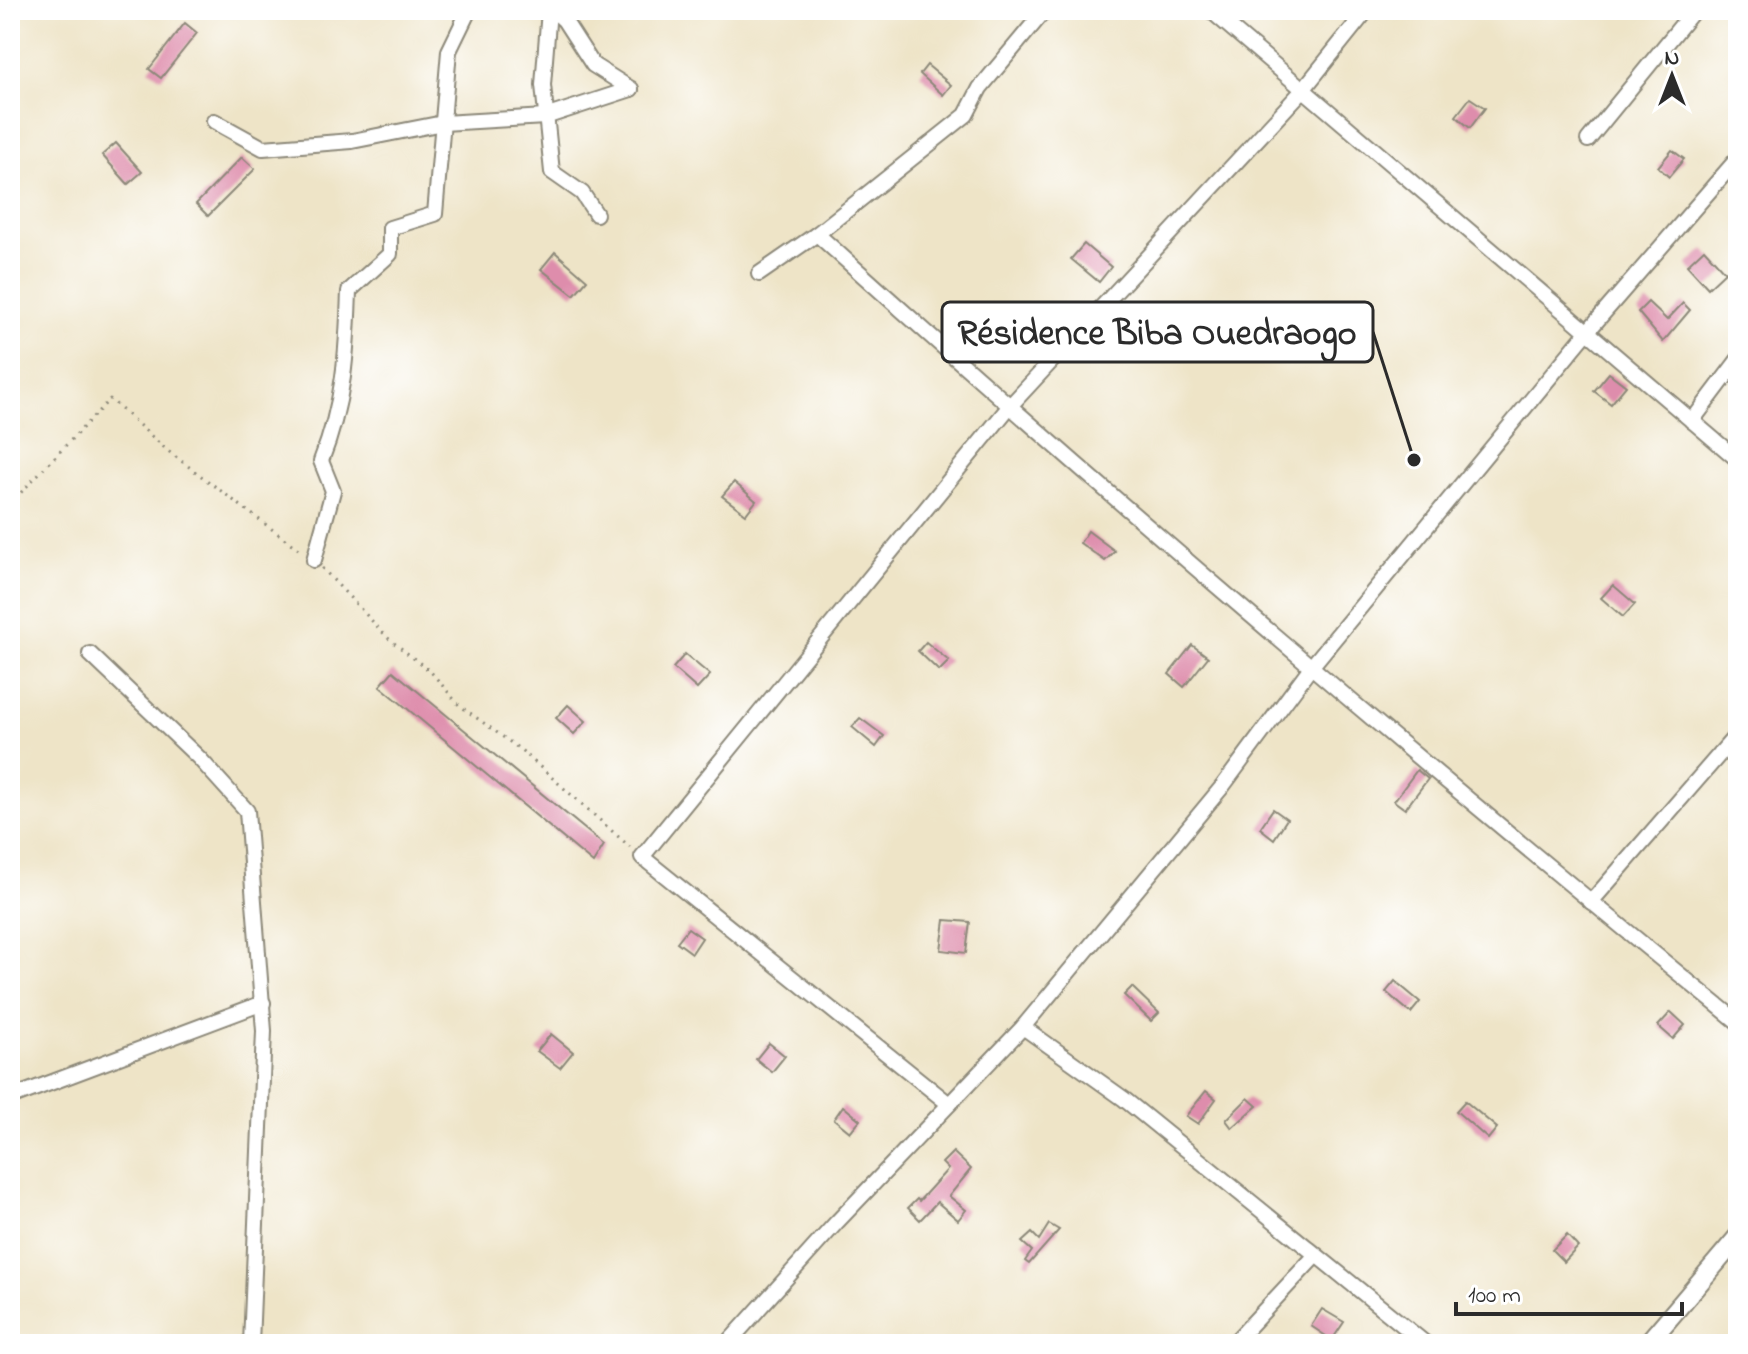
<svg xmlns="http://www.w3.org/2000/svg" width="1748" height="1354" viewBox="0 0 1748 1354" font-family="'Indie Flower',sans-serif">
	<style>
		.building { fill: #de8dac }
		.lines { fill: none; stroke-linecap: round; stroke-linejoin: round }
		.minor-casing { stroke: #8c8879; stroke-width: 18 }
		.major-casing { stroke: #8c8879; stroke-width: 22 }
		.path { stroke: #8c8879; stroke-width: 3; stroke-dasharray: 2 6; stroke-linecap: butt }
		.minor { stroke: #fff; stroke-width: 14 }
		.major { stroke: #fff; stroke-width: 18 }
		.leader { fill: none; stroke: #2b2b2b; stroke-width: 3 }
		.callout-dot { fill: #2b2b2b; stroke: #fff; stroke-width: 3 }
		.callout { fill: #fff; stroke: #2b2b2b; stroke-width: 3 }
		.callout-label { font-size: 36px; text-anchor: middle; font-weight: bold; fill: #2b2b2b }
	</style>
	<rect width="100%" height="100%" fill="#fff"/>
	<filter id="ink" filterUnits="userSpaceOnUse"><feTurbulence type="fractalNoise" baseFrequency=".0125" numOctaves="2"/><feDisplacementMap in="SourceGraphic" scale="16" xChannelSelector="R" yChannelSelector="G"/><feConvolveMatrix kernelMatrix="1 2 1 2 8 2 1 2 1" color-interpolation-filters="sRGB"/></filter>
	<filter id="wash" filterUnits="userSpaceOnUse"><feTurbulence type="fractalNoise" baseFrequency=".006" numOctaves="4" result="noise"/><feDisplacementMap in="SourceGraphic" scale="32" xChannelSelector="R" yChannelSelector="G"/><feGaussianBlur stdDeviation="1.8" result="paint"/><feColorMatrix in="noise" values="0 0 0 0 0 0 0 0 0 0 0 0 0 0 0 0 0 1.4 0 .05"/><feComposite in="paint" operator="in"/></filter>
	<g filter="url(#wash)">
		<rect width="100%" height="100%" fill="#eee4c7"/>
		<g id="blocks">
			<g class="building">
				<path d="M185 23 197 33 161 78 149 69Z"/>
				<path d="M927 65 951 85 943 95 920 74Z"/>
				<path d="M1470 98 1485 108 1470 128 1456 116Z"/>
				<path d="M116 143 142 172 128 184 102 155Z"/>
				<path d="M1672 150 1684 159 1669 177 1658 167Z"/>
				<path d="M242 157 255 169 208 216 196 204Z"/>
				<path d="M1084 244 1111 267 1099 282 1071 259Z"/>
				<path d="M1704 249 1725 272 1708 288 1687 265Z"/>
				<path d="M555 252 587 280 574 295 541 269Z"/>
				<path d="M1648 302 1667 320 1683 303 1690 310 1663 342 1638 312Z"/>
				<path d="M1609 373 1626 386 1611 404 1594 391Z"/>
				<path d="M734 482 756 501 746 514 722 496Z"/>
				<path d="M1088 531 1115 551 1105 561 1080 543Z"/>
				<path d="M1613 585 1635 604 1623 617 1601 598Z"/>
				<path d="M926 642 949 661 939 671 918 651Z"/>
				<path d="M1192 645 1208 657 1184 687 1169 674Z"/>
				<path d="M685 654 710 675 697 689 673 668Z"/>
				<path d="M393 671 604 845 593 863 380 686Z"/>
				<path d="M568 705 586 721 574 734 556 718Z"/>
				<path d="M860 718 884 736 876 747 852 727Z"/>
				<path d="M1417 770 1428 779 1405 809 1394 801Z"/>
				<path d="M1273 809 1287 819 1274 839 1260 828Z"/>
				<path d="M945 920 970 922 966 953 941 950Z"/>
				<path d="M688 928 702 938 692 953 677 942Z"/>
				<path d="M1395 981 1420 1002 1411 1013 1386 992Z"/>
				<path d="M1132 987 1159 1013 1151 1021 1124 995Z"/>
				<path d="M1671 1012 1685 1025 1673 1039 1658 1026Z"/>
				<path d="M551 1034 573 1052 560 1068 537 1051Z"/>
				<path d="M769 1043 785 1056 772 1072 756 1059Z"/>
				<path d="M1206 1091 1216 1099 1198 1124 1186 1116Z"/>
				<path d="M1248 1098 1257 1106 1232 1128 1226 1120Z"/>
				<path d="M1465 1101 1497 1128 1488 1139 1456 1111Z"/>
				<path d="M843 1106 860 1120 850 1132 834 1119Z"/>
				<path d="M953 1152 971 1169 949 1196 966 1210 958 1220 937 1202 920 1220 908 1208 917 1199 919 1201 948 1169 942 1163Z"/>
				<path d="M1049 1224 1059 1230 1029 1264 1025 1261 1032 1251 1022 1242 1032 1233 1039 1240Z"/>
				<path d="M1567 1235 1578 1247 1564 1262 1552 1250Z"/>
				<path d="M1322 1309 1344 1322 1332 1340 1311 1326Z"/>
			</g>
		</g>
	</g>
	<g filter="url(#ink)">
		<use href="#blocks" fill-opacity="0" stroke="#8c8879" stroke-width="2"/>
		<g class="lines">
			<defs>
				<g id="minor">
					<path d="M549 10 543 85 552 172 582 193 596 214"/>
					<path d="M553 10 564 20 593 65 631 89"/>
					<path d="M1210 10 1738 460"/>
					<path d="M214 121 263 148 352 141 443 123 545 117 631 89"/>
					<path d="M1588 140 1694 10"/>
					<path d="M817 234C1117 505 1425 767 1738 1022"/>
					<path d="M759 274 817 234 966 115 980 88 1045 10"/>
					<path d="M1692 421 1738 360"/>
					<path d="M314 560 333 491 321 461C344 403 347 353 349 291L390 254V228L435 214 449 51 469 10"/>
					<path d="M90 654 199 758 247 811 264 1031 251 1344"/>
					<path d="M1591 902 1738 733"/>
					<path d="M1023 1027 1124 1099 1426 1344"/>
					<path d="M10 1098 263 1003"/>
					<path d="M949 1104 642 857 1009 407 1302 91 1367 10"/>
					<path d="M727 1344 836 1223 1023 1027 1222 787 1311 667 1588 331 1738 158"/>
					<path d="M1233 1344 1316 1255"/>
				</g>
				<path id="major" d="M1647 1344 1738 1237"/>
			</defs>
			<use href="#minor" class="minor-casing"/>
			<use href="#major" class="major-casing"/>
			<g class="path">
				<path d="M10 504 110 399 168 451 301 551"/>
				<path d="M322 568 388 638 431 672 459 705 521 750 630 847"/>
			</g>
			<use href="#minor" class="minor"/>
			<use href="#major" class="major"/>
		</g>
	</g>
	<path class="leader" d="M1414 460L1373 332"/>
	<circle class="callout-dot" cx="1414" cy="460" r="8"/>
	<rect class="callout" x="942" y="302" width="431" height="60" rx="8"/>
	<g class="callout-label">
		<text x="1157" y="344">Résidence Biba Ouedraogo</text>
	</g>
	<rect width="1748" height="1354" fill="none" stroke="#fff" stroke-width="40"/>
	<g transform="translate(1672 76)" stroke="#ffffff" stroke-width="6" paint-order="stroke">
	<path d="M0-6L14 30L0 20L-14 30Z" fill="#2b2b2b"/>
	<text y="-12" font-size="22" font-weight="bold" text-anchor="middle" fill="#2b2b2b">N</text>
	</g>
	<path d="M1456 1302v12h226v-12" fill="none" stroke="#2b2b2b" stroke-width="4"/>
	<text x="1468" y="1302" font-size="24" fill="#2b2b2b" stroke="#ffffff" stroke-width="6" paint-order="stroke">100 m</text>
</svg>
